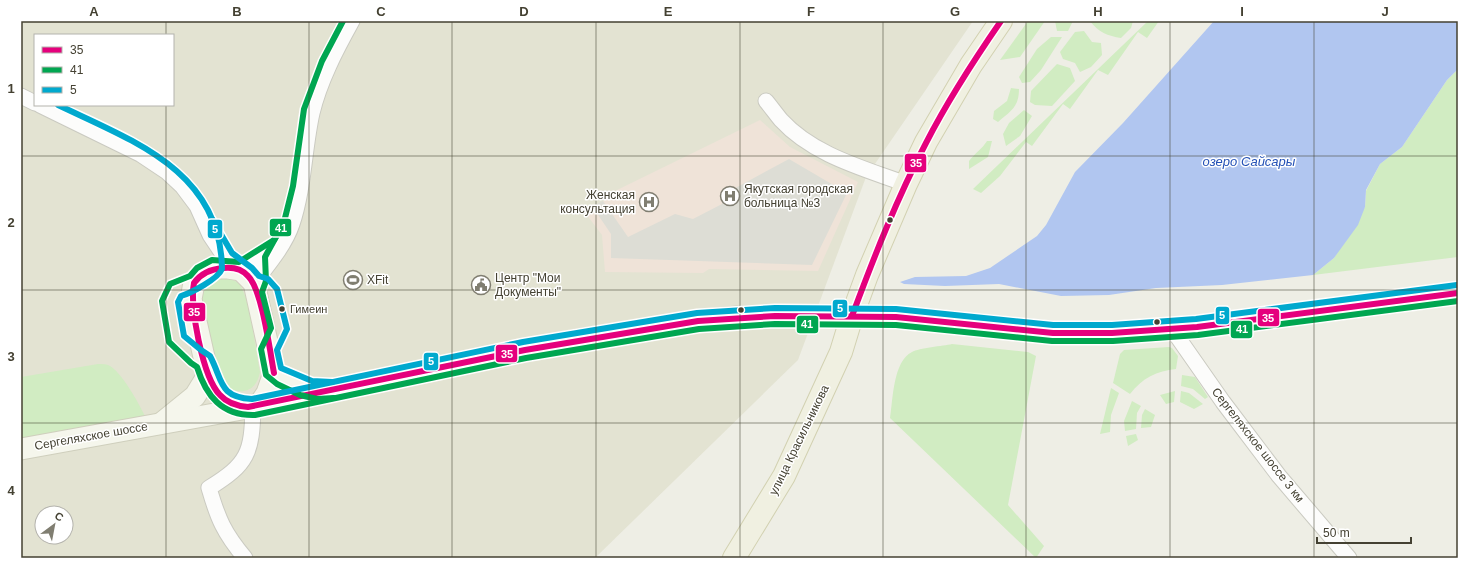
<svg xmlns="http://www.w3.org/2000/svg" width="1479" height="579" viewBox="0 0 1479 579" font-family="Helvetica,sans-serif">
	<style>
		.residential { fill: #e3e3d2; fill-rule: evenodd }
		.medical { fill: #efe3d8 }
		.green { fill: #d1ecc2 }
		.parking { fill: #ddddd5 }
		.water { fill: #b1c6f0 }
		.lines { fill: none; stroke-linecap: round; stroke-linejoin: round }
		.street-casing { stroke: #cacac1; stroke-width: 17 }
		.secondary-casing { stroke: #cfcfbd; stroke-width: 23 }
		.primary-casing { stroke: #d2d1b1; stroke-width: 24 }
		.street { stroke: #fcfcfb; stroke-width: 15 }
		.secondary { stroke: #f5f6ec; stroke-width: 21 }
		.primary { stroke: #f0f0e1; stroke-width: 22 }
		.bus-1-casing { stroke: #fff; stroke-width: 9 }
		.bus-2-casing { stroke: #fff; stroke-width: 9 }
		.bus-3-casing { stroke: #fff; stroke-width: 9 }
		.bus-1 { stroke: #e5007d; stroke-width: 6 }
		.bus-2 { stroke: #00a651; stroke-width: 6 }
		.bus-3 { stroke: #00a9ce; stroke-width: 6 }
		.grid { fill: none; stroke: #444132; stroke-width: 1; stroke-opacity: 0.55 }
		.bus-dot { fill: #444132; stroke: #fff; stroke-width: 1.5 }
		.labels { text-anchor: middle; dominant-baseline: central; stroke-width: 3; stroke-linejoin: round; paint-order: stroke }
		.bus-label { font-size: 11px; fill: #444132; stroke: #fff; text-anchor: start }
		.poi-label { font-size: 12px; fill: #444132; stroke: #fff; text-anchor: start }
		.street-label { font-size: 12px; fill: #444132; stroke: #fff }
		.water-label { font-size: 13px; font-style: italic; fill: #2451b6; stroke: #fff }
		.line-badge { stroke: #fff; stroke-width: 1.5 }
		.badge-label { font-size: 11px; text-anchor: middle; font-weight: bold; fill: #fff }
		.neatline { fill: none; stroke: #444132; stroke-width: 1.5 }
		.grid-label { font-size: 13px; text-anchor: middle; font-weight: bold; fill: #444132 }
	</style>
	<rect width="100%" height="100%" fill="#eeeee5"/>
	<path class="residential" d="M21 21H973L866 177 798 360 595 558H21ZM35 35H173V105H35ZM42 513H66V537H42Z"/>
	<path class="medical" d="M760 120 790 147 858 182 818 271 709 269 703 273 605 272 602 235 583 210 606 200 613 192Z"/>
	<g class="green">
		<path d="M1028 21H1045L1020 57 1000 60Z"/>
		<path d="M1055 21H1073L1068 31H1057Z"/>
		<path d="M1090 21H1133L1131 28 1121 38C1108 36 1098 32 1090 21Z"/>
		<path d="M1148 21H1159L1147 38 1138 32 1108 75 1098 70 1070 109 1063 104 1032 146 1026 142 1000 176 981 193 973 189Z"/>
		<path d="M1084 31 1092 42 1101 43 1102 55 1091 67 1080 72 1075 63 1063 59 1060 52 1075 32Z"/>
		<path d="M1051 37H1062L1041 70 1030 82 1022 83 1019 77 1037 49Z"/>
		<path d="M1057 64 1070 68 1075 81 1052 106 1035 105 1030 102 1031 91Z"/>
		<path d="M1458 69V257L1313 275 1334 258 1365 207 1366 191 1380 164 1402 147 1447 80Z"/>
		<path d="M1011 88 1019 89C1019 107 1011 111 998 122L993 119 994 111 1007 101Z"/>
		<path d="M1024 110 1032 116 1020 136 1006 146 1003 134 1009 123Z"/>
		<path d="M987 141H992L988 157 969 169V161C975 153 982 149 987 141Z"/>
		<path d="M219 278C226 278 233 278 239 284 250 296 256 353 260 372 256 395 236 395 220 384L201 299 207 284Z"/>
		<path d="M952 344 1028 352 1036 356 1008 505 1044 546 1036 558 890 418C893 400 893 361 912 352 919 348 943 346 952 344Z"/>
		<path d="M1169 347 1172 348 1178 356 1176 369C1157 371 1142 378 1130 394L1113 383 1120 354 1124 350Z"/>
		<path d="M98 364C101 364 106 364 108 365 121 370 139 404 145 416L21 439V377Z"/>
		<path d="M1182 375 1195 377 1208 397 1205 399 1193 389 1181 386Z"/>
		<path d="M1111 388 1119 393 1111 415 1110 432 1100 434Z"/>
		<path d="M1175 391 1174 402 1166 404 1160 395Z"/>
		<path d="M1181 391 1189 393 1203 404 1194 409 1180 402Z"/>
		<path d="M1132 401 1141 406 1137 413 1136 429 1125 431 1124 421Z"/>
		<path d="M1145 409 1155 415 1151 427 1141 428 1142 415Z"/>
		<path d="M1136 434 1138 440 1128 446 1126 436Z"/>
	</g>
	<path class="parking" d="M789 159 847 193 812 265 611 258V234L592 206 603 201 628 237 675 214 693 219 722 204 728 192Z"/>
	<path class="water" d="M1214 21H1458V69L1447 80 1402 147 1380 164 1366 190 1365 207 1358 225 1334 258 1313 275 1222 285 1156 288 1109 295 1061 296 999 284 945 286 904 284 900 282 915 277 966 276 990 268 1037 236 1046 225 1075 172 1123 123Z"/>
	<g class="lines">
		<defs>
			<g id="street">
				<path d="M21 96 35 103"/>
				<path d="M766 101C771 107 776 114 781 120 813 155 863 168 906 184"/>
				<path d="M40 105 140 154 167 172 182 186 197 206 210 235 226 259 241 270 280 246"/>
				<path d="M254 283C268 265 285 245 292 224 304 188 304 149 312 113 320 80 336 50 352 21"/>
				<path d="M1172 329 1223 402 1279 476 1349 558"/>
				<path d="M245 558C224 533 218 519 209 488 248 464 252 453 253 407"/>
			</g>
			<g id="secondary">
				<path d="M214 268H228L241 270 254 283 274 373 267 393 261 402 253 407H242L227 402 216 390 208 375 191 299 194 283 202 275Z"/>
				<path d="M274 373 298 385 321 391"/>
				<path d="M163 422 195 396 208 375"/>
				<path d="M21 449 253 407 577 340 698 321 737 317 852 316"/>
			</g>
			<g id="primary">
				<path d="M852 316 896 317 1053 333H1112L1197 327 1458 293"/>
				<path d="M734 558 784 476 841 352 852 316 867 275 906 184 926 142 971 65 1001 21"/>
			</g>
		</defs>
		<use href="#street" class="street-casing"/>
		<use href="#secondary" class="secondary-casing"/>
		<use href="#primary" class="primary-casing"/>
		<use href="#street" class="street"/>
		<use href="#secondary" class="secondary"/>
		<use href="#primary" class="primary"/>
		<defs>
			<g id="bus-1">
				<path d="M852 316C874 257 897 198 926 143 948 100 974 60 1001 21"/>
				<path d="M274 373C270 352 262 289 248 276 242 269 232 267 223 268 211 269 201 273 194 283 189 306 203 378 220 395 227 403 237 406 248 407L525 350 698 321 775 316 896 317 1053 333H1112L1197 327 1458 293"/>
			</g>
			<g id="bus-2">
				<path d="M343 21 322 61 304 109 293 186 284 222 274 240 239 262 212 260 197 268 190 276 170 284 162 301 169 342 191 363 197 367C206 396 222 416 255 415L526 358 699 329 775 324 896 325 1052 341H1113L1198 335 1458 301"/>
				<path d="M282 226 265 257 266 281 262 292 271 328 261 349 266 375 277 384 300 395 317 399 334 398"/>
			</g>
			<g id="bus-3">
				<path d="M58 105C133 141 221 171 222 269 218 279 191 293 181 296L178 302 184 336 201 350 210 356C223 380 218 397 252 399L523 342 697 313 775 308 896 309 1053 325H1112L1196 319 1457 285"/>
				<path d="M212 219 232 253 252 268 259 276 268 279 277 289 287 329 277 350 281 368 312 381 332 382"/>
			</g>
		</defs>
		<use href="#bus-1" class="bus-1-casing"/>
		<use href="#bus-2" class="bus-2-casing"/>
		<use href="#bus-3" class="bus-3-casing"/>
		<use href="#bus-1" class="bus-1"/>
		<use href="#bus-2" class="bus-2"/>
		<use href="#bus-3" class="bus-3"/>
	</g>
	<path class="grid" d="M166 21V35M309 21V558M452 21V558M596 21V558M740 21V558M883 21V558M1026 21V558M1170 21V558M1314 21V558M166 105V558M21 156H1458M21 290H1458M21 423H1458"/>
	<defs>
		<symbol id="hospital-ring" viewBox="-11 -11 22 22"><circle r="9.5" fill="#fff" stroke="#807e71" stroke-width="1.5"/><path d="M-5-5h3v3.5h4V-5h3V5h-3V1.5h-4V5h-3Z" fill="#807e71"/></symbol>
		<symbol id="stadium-ring" viewBox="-11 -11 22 22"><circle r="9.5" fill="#fff" stroke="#807e71" stroke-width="1.5"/><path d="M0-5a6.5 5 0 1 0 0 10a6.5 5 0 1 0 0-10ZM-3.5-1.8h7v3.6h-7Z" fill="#807e71"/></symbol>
		<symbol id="civic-ring" viewBox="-11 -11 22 22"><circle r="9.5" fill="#fff" stroke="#807e71" stroke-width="1.5"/><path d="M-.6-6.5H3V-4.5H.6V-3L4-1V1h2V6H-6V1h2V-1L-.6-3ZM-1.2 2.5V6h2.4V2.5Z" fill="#807e71"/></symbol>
	</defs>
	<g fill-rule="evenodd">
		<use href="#hospital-ring" x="719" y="185" width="22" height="22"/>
		<use href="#hospital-ring" x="638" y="191" width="22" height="22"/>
		<use href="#stadium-ring" x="342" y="269" width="22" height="22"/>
		<use href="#civic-ring" x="470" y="274" width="22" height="22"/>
	</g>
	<g class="bus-dot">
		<circle cx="890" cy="220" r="3.5"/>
		<circle cx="282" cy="309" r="3.5"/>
		<circle cx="741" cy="310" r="3.5"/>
		<circle cx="1157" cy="322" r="3.5"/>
	</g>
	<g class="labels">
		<g class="bus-label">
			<text x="290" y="309">Гимеин</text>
		</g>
		<g class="poi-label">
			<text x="744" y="189">Якутская городская<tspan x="744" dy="14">больница №3</tspan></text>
			<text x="635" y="195" text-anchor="end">Женская<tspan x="635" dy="14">консультация</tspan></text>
			<text x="495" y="278">Центр "Мои<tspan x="495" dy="14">Документы"</tspan></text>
			<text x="367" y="280">XFit</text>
		</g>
		<g class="street-label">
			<text transform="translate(91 436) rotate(-10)">Сергеляхское шоссе</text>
			<text transform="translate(799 440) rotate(-64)">улица Красильникова</text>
			<text transform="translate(1258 445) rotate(52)">Сергеляхское шоссе 3 км</text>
		</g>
		<g class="water-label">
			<text x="1249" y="161">озеро Сайсары</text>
		</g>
	</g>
	<g class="line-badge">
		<rect x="904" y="153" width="23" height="20" rx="4" fill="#e5007d"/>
		<rect x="269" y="218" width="23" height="19" rx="4" fill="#00a651"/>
		<rect x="207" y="219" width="16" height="20" rx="4" fill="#00a9ce"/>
		<rect x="832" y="299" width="16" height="19" rx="4" fill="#00a9ce"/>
		<rect x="183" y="302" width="23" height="20" rx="4" fill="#e5007d"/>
		<rect x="1215" y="306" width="15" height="19" rx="4" fill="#00a9ce"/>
		<rect x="1257" y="308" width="23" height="19" rx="4" fill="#e5007d"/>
		<rect x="796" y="315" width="23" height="19" rx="4" fill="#00a651"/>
		<rect x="1230" y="320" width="23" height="19" rx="4" fill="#00a651"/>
		<rect x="495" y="344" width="23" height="19" rx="4" fill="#e5007d"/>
		<rect x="423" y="352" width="16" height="19" rx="4" fill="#00a9ce"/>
	</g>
	<g class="badge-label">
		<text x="916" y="167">35</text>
		<text x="281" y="232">41</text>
		<text x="215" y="233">5</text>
		<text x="840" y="312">5</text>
		<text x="194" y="316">35</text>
		<text x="1222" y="319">5</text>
		<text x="1268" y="322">35</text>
		<text x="807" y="328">41</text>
		<text x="1242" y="333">41</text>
		<text x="507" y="358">35</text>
		<text x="431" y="365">5</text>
	</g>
	<rect width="1479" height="579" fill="none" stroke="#ffffff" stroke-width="44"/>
	<rect x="34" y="34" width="140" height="72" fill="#ffffff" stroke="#b4b3ad"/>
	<rect x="42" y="47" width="20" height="6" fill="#e5007d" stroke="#b4b3ad"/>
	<text x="70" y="54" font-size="12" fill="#444132">35</text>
	<rect x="42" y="67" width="20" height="6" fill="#00a651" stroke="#b4b3ad"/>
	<text x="70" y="74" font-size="12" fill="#444132">41</text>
	<rect x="42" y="87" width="20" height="6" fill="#00a9ce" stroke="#b4b3ad"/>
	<text x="70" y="94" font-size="12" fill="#444132">5</text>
	<g transform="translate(54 525) rotate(32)"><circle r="19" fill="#ffffff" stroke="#b4b3ad"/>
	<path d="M0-3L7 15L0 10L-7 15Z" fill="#807e71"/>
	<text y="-6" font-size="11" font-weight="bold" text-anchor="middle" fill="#444132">С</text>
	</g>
	<path d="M1317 537v6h94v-6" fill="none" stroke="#444132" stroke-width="2"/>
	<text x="1323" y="537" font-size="12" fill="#444132" stroke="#ffffff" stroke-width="3" paint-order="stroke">50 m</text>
	<rect x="22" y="22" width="1435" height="535" class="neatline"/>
	<g class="grid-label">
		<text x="94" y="16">A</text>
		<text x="237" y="16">B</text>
		<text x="381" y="16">C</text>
		<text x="524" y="16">D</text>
		<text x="668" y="16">E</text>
		<text x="811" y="16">F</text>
		<text x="955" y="16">G</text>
		<text x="1098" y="16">H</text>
		<text x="1242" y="16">I</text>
		<text x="1385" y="16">J</text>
		<text x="11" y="93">1</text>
		<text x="11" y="227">2</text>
		<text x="11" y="361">3</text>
		<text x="11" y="495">4</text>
	</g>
</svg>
